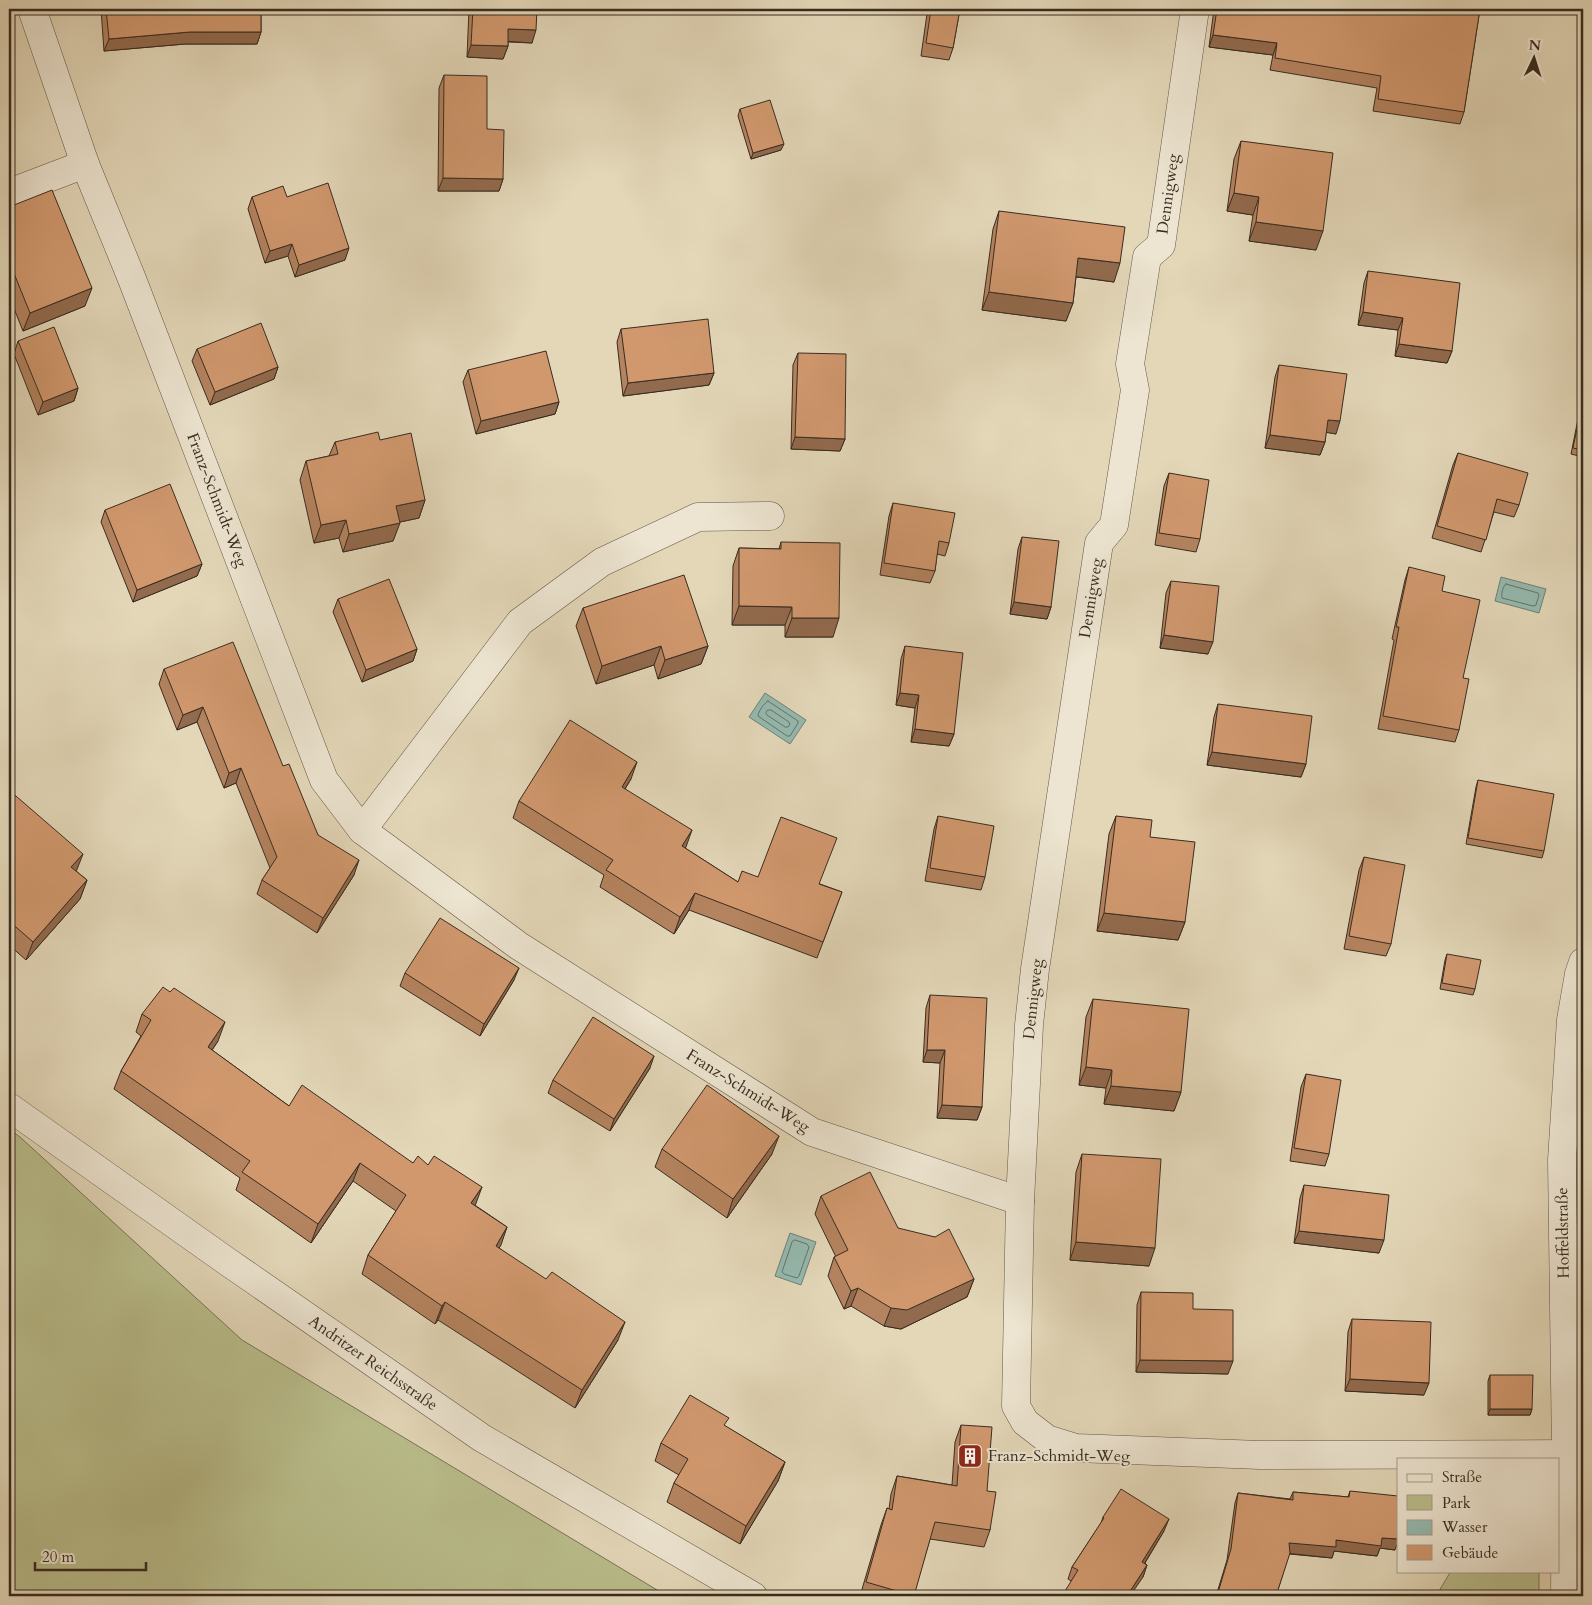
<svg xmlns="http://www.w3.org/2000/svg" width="1592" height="1605" viewBox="0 0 1592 1605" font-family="Cardo,serif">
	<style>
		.green { fill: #b9bd8b; stroke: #797456 }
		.water { fill: #95bab0; stroke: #708177 }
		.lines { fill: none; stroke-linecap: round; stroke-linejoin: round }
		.shore { stroke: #677368; stroke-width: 1 }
		.minor-casing { stroke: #645747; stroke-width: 29 }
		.minor { stroke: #ede5d1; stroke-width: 28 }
		.wall { fill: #b4835f; stroke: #392c21 }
		.shaded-wall { fill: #926a4d; stroke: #392c21 }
		.building { fill: #d1986e; stroke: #392c21 }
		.labels { text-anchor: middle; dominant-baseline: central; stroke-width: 4; stroke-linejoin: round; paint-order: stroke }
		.street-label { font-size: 16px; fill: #392c21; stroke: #ede5d1 }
		.poi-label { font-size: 16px; fill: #392c21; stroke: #ede5d1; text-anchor: start }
	</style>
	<rect width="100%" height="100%" fill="#e3d7b8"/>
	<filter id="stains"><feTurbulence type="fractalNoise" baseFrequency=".004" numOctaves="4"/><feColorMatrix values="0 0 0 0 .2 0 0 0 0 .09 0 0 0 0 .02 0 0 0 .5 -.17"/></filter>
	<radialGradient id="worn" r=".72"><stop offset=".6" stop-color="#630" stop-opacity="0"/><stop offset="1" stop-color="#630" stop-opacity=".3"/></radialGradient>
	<g class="green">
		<path d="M9 1129 20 1137 242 1340 667 1596H9Z"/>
		<path d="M1451 1571H1539V1596H1436Z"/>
	</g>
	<g class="water">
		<path d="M1501 577 1546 589 1539 613 1495 601Z"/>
		<path d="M765 693 806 720 790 744 749 717Z"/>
		<path d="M790 1233 816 1242 801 1285 775 1276Z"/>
	</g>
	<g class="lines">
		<g class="shore">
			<path d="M1506 584 1538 593 1539 595 1536 605 1533 606 1502 598C1501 594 1503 586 1506 584Z"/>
			<path d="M768 701 798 721V723L790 736H787L758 716C758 712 764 703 768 701Z"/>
			<path d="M768 710H771L789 722 790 724 788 727H785L767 715 766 713Z"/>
			<path d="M795 1240 807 1244 809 1247 799 1276 797 1278 784 1274 782 1272 792 1242Z"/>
		</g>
		<defs>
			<g id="minor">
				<path d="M32 9 85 164 132 279 324 780 362 830 519 946 812 1132 1020 1201 1016 1406 1025 1422 1047 1439 1076 1448 1260 1455 1566 1454"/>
				<path d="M9 193 85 164"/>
				<path d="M362 830 520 622 602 562 698 517 770 516"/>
				<path d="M9 1107 225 1260 482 1438 753 1596"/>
				<path d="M1020 1201 1029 1025 1035 969 1099 543 1114 525 1135 390 1130 364 1147 257 1161 245 1195 9"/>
				<path d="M1565 1596 1566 1454 1562 1160 1571 1020 1579 974 1583 962"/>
			</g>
		</defs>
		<use href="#minor" class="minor-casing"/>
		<use href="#minor" class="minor"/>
	</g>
	<g class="wall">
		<path d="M101 9H261V32L257 44H185L104 51Z"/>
		<path d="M469 9H537L532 43 508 42V46L503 59 467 57Z"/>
		<path d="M908 9H960L953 48 949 60 921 56 927 14 908 11Z"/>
		<path d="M1214 9H1480L1464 112 1460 124 1373 111 1377 88 1270 70 1273 55 1209 47Z"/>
		<path d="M444 75 487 129 503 179 499 191H438L439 88Z"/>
		<path d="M740 109 781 150 751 159 738 116Z"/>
		<path d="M1241 141 1316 250 1249 241 1253 215 1227 211 1234 159Z"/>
		<path d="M252 197H287L345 260 295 277 288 256 265 263 248 209Z"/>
		<path d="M9 207 85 306 23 331 9 296Z"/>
		<path d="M999 211 1114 282 1076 277 1073 303 1066 321 982 310 993 229Z"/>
		<path d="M1368 271 1452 351 1447 363 1395 356 1398 330 1358 325 1364 283Z"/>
		<path d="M621 329 714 373 709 385 623 396 617 342Z"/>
		<path d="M18 341 78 388 74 401 38 415 14 354Z"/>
		<path d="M197 349 278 367 274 379 210 405 192 361Z"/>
		<path d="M798 353 845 439 840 451 791 449 793 365Z"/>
		<path d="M1279 365 1336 434 1326 432 1325 442 1320 455 1265 448 1275 377Z"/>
		<path d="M468 370 559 402 555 414 476 434 463 382Z"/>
		<path d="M1583 394V457L1571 454Z"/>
		<path d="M380 440 425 500 419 518 400 522 393 541 343 552 339 538 314 543 300 480 306 461 329 456 335 442Z"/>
		<path d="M1458 453 1519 505 1514 517 1494 512 1481 552 1432 538 1453 465Z"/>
		<path d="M1169 473 1200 539 1196 552 1155 545 1164 486Z"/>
		<path d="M893 503 949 543 945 556 937 554 935 571 930 583 880 575 889 516Z"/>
		<path d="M105 510 202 564 197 576 133 602 101 522Z"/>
		<path d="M1022 537 1051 607 1047 619 1010 614 1018 549Z"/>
		<path d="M781 542 833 637H785V625H732L733 566 739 548 779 549Z"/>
		<path d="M1409 567 1442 591 1459 730 1455 742 1378 729 1394 640 1392 639 1405 580Z"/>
		<path d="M1171 581 1208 654 1160 648 1166 593Z"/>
		<path d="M338 599 417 649 413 661 362 682 333 612Z"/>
		<path d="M583 608 708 646 701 664 658 679 654 665 596 684 576 626Z"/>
		<path d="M905 646 954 734 949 746 911 742 915 708 896 705 901 659Z"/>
		<path d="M164 669 283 766 318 835 354 875 317 933 257 894 262 880 270 868 236 783 224 788 197 722 177 730 159 684Z"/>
		<path d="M1218 704 1306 764 1301 777 1207 765 1214 717Z"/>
		<path d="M631 779 625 789 686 847 685 848 738 882 758 877 820 884 842 892 817 958 689 910 674 934 600 887 604 875 513 818 519 801Z"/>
		<path d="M1478 780 1544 851 1542 858 1466 844 1476 787Z"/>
		<path d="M9 790 76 871 87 880 80 899 26 960 9 945Z"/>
		<path d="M938 816 985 877 981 890 925 881 934 829Z"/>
		<path d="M1116 816 1150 837 1185 922 1178 940 1097 931 1109 834Z"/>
		<path d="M1364 857 1391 944 1386 956 1344 949 1359 870Z"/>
		<path d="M1447 954 1475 989 1473 995 1440 989 1445 960Z"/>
		<path d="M405 973 514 980 480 1036 400 986Z"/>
		<path d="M930 995 982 1107 977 1120 937 1118 940 1063 923 1062 926 1008Z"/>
		<path d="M1093 999 1181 1092 1174 1111 1104 1104 1106 1088 1079 1085 1086 1017Z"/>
		<path d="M142 1014 218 1041 212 1050 289 1106 413 1163 507 1227 499 1248 618 1340 575 1408 438 1320 435 1324 362 1274 368 1255 396 1211 353 1181 311 1243 236 1190 240 1178 114 1089 121 1071 141 1036 136 1032Z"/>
		<path d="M650 1068 610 1131 548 1093 553 1080Z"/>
		<path d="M1306 1074 1329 1154 1325 1166 1290 1161 1301 1087Z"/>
		<path d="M662 1149 772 1154 727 1218 655 1167Z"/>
		<path d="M1082 1154 1149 1266 1070 1260 1076 1172Z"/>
		<path d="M1304 1185 1379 1253 1294 1243 1300 1198Z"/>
		<path d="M821 1196 898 1228 974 1279 967 1297 901 1329 884 1326 851 1306 844 1309 828 1276 834 1257H836L815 1214Z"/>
		<path d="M1141 1292 1193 1309 1228 1374 1136 1372 1137 1305Z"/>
		<path d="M1352 1319 1424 1395 1345 1391 1348 1332Z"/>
		<path d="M1490 1375 1532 1409 1530 1415H1488V1381Z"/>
		<path d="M961 1425 987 1491 990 1530 984 1547 930 1539 913 1596H860L881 1525 887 1508 889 1509 891 1494 897 1476 952 1485 955 1442Z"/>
		<path d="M725 1426 785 1462 778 1481 740 1544 667 1502 674 1483 679 1475 655 1461 661 1443Z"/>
		<path d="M1350 1491 1395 1550 1380 1548 1377 1556 1334 1551 1332 1558 1289 1554 1276 1596H1216L1227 1560 1235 1503 1238 1493 1290 1499 1293 1492 1348 1497Z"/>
		<path d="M1103 1517 1164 1531 1145 1563 1147 1565 1143 1577 1071 1581 1068 1579 1072 1567 1101 1523Z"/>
	</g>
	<g class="shaded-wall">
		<path d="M508 29 536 30 532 43 504 41Z"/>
		<path d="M190 32H261L257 44H185L104 51 109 39Z"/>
		<path d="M1213 35 1277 43 1273 55 1209 47Z"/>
		<path d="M471 45 508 46 503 59 467 57Z"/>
		<path d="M11 88 9 96V89Z"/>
		<path d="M784 144 781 150 751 159 753 153Z"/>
		<path d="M443 178 503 179 499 191H438Z"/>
		<path d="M1234 193 1259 197 1253 215 1227 211Z"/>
		<path d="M1256 222 1323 231 1316 250 1249 241Z"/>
		<path d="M292 244 288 256 265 263 270 251Z"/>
		<path d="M349 248 345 260 295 277 299 265Z"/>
		<path d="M1078 258 1120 263 1114 282 1072 276Z"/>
		<path d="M92 288 85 306 23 331 30 313Z"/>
		<path d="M989 292 1073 303 1066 321 982 310Z"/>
		<path d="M1363 312 1403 318 1398 330 1358 325Z"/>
		<path d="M1399 344 1452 351 1447 363 1395 356Z"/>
		<path d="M278 367 274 379 210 405 215 392Z"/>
		<path d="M714 373 709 385 623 396 628 383Z"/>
		<path d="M78 388 74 401 38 415 43 402Z"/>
		<path d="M559 402 555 414 476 434 481 421Z"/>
		<path d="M1328 420 1340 421 1336 434 1324 432Z"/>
		<path d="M1270 435 1325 442 1320 455 1265 448Z"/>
		<path d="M795 437 845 439 840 451 791 449Z"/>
		<path d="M425 500 419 518 390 524 396 506Z"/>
		<path d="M346 520 339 538 314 543 321 525Z"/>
		<path d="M400 523 393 541 343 552 349 534Z"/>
		<path d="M202 564 197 576 133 602 137 590Z"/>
		<path d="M1014 602 1051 607 1047 619 1010 614Z"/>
		<path d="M739 606 792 607 785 625H732Z"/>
		<path d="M792 618H839L833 637H785Z"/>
		<path d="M1164 635 1213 642 1208 654 1160 648Z"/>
		<path d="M661 646 654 665 596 684 602 666Z"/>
		<path d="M708 646 701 664 658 679 665 660Z"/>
		<path d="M417 649 413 661 362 682 366 670Z"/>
		<path d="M900 693 919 695 915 708 896 705Z"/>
		<path d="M203 707 197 722 177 730 183 715Z"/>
		<path d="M915 729 954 734 949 746 911 742Z"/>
		<path d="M1212 752 1306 764 1301 777 1207 765Z"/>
		<path d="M637 762 631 779 616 803 622 787Z"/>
		<path d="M241 768 236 783 224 788 229 773Z"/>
		<path d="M692 830 686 847 676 863 682 846Z"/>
		<path d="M83 854 76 872 71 867Z"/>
		<path d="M359 860 354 875 317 933 323 918Z"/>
		<path d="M87 880 80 899 26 960 33 942Z"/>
		<path d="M695 893 689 910 674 934 680 917Z"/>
		<path d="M1104 913 1185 922 1178 940 1097 931Z"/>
		<path d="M519 968 514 980 480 1036 484 1024Z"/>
		<path d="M225 1022 218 1041 202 1065 208 1047Z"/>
		<path d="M927 1050H945L940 1063 923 1062Z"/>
		<path d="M654 1056 650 1068 610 1131 614 1119Z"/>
		<path d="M1086 1067 1112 1070 1106 1088 1079 1085Z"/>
		<path d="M1111 1086 1181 1092 1174 1111 1104 1104Z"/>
		<path d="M942 1105 982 1107 977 1120 937 1118Z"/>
		<path d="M779 1136 772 1154 727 1218 733 1199Z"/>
		<path d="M360 1163 353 1181 311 1243 318 1224Z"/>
		<path d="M482 1187 475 1206 471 1203Z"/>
		<path d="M507 1227 501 1245 489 1264 496 1246Z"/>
		<path d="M1299 1231 1384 1240 1379 1253 1294 1243Z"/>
		<path d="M1076 1242 1155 1248 1149 1266 1070 1260Z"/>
		<path d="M974 1279 967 1297 901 1329 884 1326 891 1308Z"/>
		<path d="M858 1288 851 1306 844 1309 851 1291Z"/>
		<path d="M445 1302 438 1320 435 1324 442 1306Z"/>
		<path d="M625 1322 618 1340 575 1408 582 1390Z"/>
		<path d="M1140 1360 1233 1361 1228 1374 1136 1372Z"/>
		<path d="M1350 1379 1429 1383 1424 1395 1345 1391Z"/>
		<path d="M1490 1409H1532L1530 1415H1488Z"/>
		<path d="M785 1462 778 1481 740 1544 746 1526Z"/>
		<path d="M1169 1519 1164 1531 1138 1574 1142 1562Z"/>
		<path d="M1382 1538 1398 1539V1542L1395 1550 1380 1548 1377 1556 1334 1551 1332 1558 1285 1553 1289 1543Z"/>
		<path d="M1147 1565 1143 1577 1130 1596H1127Z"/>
	</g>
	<g class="building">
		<path d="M106 9H261V32H190L109 39Z"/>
		<path d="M473 9H537L536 30 508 29V46L471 45Z"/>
		<path d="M931 9H960L953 48 926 43Z"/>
		<path d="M1217 9H1480L1464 112 1378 99 1381 76 1275 58 1277 43 1213 35Z"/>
		<path d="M9 75 11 88 9 89Z"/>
		<path d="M444 75 487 76V129L504 130 503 179 443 178Z"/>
		<path d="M770 100 784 144 753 153 740 109Z"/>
		<path d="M1241 141 1333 153 1323 231 1256 222 1259 197 1234 193Z"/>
		<path d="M328 183 349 248 299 265 292 244 270 251 252 197 283 186 287 197Z"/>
		<path d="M52 190 92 288 30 313 9 261V207Z"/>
		<path d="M999 211 1125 227 1120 263 1078 258 1073 303 989 292Z"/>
		<path d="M1368 271 1460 283 1452 351 1399 344 1403 318 1363 312Z"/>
		<path d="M708 319 714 373 628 383 621 329Z"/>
		<path d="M261 323 278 367 215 392 197 349Z"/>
		<path d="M54 327 78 388 43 402 18 341Z"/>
		<path d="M546 351 559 402 481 421 468 370Z"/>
		<path d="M798 353 846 354 845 439 795 437Z"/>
		<path d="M1279 365 1347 374 1340 421 1328 420 1325 442 1270 435Z"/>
		<path d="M1583 399V450L1573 448Z"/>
		<path d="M378 432 380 440 411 433 425 500 396 506 400 523 349 534 346 520 321 525 306 461 338 454 335 442Z"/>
		<path d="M1458 453 1528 473 1519 505 1497 499 1486 540 1437 526Z"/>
		<path d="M1169 473 1209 480 1200 539 1159 533Z"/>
		<path d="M170 484 202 564 137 590 105 510Z"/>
		<path d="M893 503 955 513 949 543 939 541 935 571 884 563Z"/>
		<path d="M1022 537 1059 541 1051 607 1014 602Z"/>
		<path d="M781 542 840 543 839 618H792V607L739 606V548L781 549Z"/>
		<path d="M1409 567 1445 576 1442 591 1480 600 1463 678 1469 679 1459 730 1383 716 1399 627H1396Z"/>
		<path d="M684 575 708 646 665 660 661 646 602 666 583 608Z"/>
		<path d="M389 579 417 649 366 670 338 599Z"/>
		<path d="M1171 581 1219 586 1213 642 1164 635Z"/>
		<path d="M233 642 283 766 289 764 318 835 359 860 323 918 262 880 277 857 241 768 229 773 203 707 183 715 164 669Z"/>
		<path d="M905 646 963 653 954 734 915 729 919 695 900 693Z"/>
		<path d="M1218 704 1312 716 1306 764 1212 752Z"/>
		<path d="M570 720 637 762 622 787 692 830 682 846 738 882 742 871 758 877 781 817 837 838 819 884 842 892 823 942 695 893 680 917 606 870 613 860 519 801Z"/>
		<path d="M1478 780 1554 794 1544 851 1468 838Z"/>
		<path d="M9 790 83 854 71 867 87 880 33 942 9 921Z"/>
		<path d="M938 816 994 826 985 877 930 868Z"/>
		<path d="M1116 816 1152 820 1150 837 1195 842 1185 922 1104 913Z"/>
		<path d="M1364 857 1405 865 1391 944 1349 936Z"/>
		<path d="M440 918 519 968 484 1024 405 973Z"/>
		<path d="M1447 954 1481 960 1475 989 1442 983Z"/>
		<path d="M163 987 170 992 174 988 225 1022 208 1047 289 1106 302 1085 413 1163 418 1156 428 1165 434 1156 482 1187 471 1203 507 1227 496 1246 546 1279 552 1272 625 1322 582 1390 445 1302 442 1306 368 1255 406 1195 360 1163 318 1224 242 1172 250 1161 121 1071 151 1020 142 1014Z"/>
		<path d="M930 995 987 998 982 1107 942 1105 945 1050H927Z"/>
		<path d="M1093 999 1189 1009 1181 1092 1111 1086 1112 1070 1086 1067Z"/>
		<path d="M593 1017 654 1056 614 1119 553 1080Z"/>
		<path d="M1306 1074 1341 1080 1329 1154 1294 1148Z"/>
		<path d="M707 1085 779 1136 733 1199 662 1149Z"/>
		<path d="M1082 1154 1161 1159 1155 1248 1076 1242Z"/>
		<path d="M870 1172 898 1228 935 1237 949 1229 974 1279 907 1310 891 1308 858 1288 851 1291 834 1257 848 1250 821 1196Z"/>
		<path d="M1304 1185 1389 1195 1384 1240 1299 1231Z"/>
		<path d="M1141 1292 1193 1293V1309L1233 1310V1361L1140 1360Z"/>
		<path d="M1352 1319 1431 1322 1429 1383 1350 1379Z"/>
		<path d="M1490 1375H1533L1532 1409H1490Z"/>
		<path d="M690 1395 729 1418 724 1425 785 1462 746 1526 674 1483 688 1459 661 1443Z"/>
		<path d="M961 1425 992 1427 987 1491 996 1492 990 1530 935 1522 914 1596 866 1582 887 1508 892 1510 897 1476 957 1486Z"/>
		<path d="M1121 1489 1169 1519 1142 1562 1147 1565 1127 1596H1062L1078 1570 1072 1567 1104 1518 1103 1517Z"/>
		<path d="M1350 1491 1398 1496V1539L1382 1538 1381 1546 1336 1540V1547L1289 1543 1290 1553 1276 1596H1217L1231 1549 1238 1493 1293 1500V1492L1349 1497Z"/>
	</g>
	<defs>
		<symbol id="building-square" viewBox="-11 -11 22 22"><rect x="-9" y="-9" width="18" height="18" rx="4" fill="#8f2418" stroke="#ede5d1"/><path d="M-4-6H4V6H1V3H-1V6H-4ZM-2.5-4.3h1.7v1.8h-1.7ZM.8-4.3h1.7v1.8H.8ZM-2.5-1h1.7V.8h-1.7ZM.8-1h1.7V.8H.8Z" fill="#fff"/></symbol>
	</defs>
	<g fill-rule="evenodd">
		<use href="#building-square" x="956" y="1442" width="28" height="28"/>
	</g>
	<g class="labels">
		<g class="street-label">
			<text transform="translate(1168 194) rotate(-82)">Dennigweg</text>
			<text transform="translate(217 500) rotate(69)">Franz-Schmidt-Weg</text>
			<text transform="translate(1091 598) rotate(-81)">Dennigweg</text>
			<text transform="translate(1033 999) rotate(-84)">Dennigweg</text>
			<text transform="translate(748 1091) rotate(32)">Franz-Schmidt-Weg</text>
			<text transform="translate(1563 1233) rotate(-91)">Hoffeldstraße</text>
			<text transform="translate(373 1363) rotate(35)">Andritzer Reichsstraße</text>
		</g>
		<g class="poi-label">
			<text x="988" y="1456">Franz-Schmidt-Weg</text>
		</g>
	</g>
	<rect width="1592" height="1605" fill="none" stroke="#e3d7b8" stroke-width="30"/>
	<rect x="10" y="10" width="1572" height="1585" fill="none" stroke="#392c21" stroke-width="2.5"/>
	<rect x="15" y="15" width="1562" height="1575" fill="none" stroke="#392c21"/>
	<rect x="1397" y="1458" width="162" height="115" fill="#ede5d1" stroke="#a59b8b"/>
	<rect x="1407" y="1474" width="25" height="8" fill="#ede5d1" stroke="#a59b8b"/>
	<text x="1442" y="1482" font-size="15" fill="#392c21">Straße</text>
	<rect x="1407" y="1495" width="25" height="15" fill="#b9bd8b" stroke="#a59b8b"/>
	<text x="1442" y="1508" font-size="15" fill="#392c21">Park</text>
	<rect x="1407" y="1520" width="25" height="15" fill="#95bab0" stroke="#a59b8b"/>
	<text x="1442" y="1532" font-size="15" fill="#392c21">Wasser</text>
	<rect x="1407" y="1545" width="25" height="15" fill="#d1986e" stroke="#a59b8b"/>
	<text x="1442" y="1558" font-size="15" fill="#392c21">Gebäude</text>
	<g transform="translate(1534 58) rotate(4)" stroke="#ede5d1" stroke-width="4" paint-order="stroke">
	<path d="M0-4L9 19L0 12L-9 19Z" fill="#392c21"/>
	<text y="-8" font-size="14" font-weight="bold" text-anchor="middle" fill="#392c21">N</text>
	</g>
	<path d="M35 1562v8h111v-8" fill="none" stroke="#392c21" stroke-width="2.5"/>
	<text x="42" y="1562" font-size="15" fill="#392c21" stroke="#ede5d1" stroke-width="4" paint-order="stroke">20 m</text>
	<rect width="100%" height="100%" filter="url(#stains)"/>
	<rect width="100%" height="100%" fill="url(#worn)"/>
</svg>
